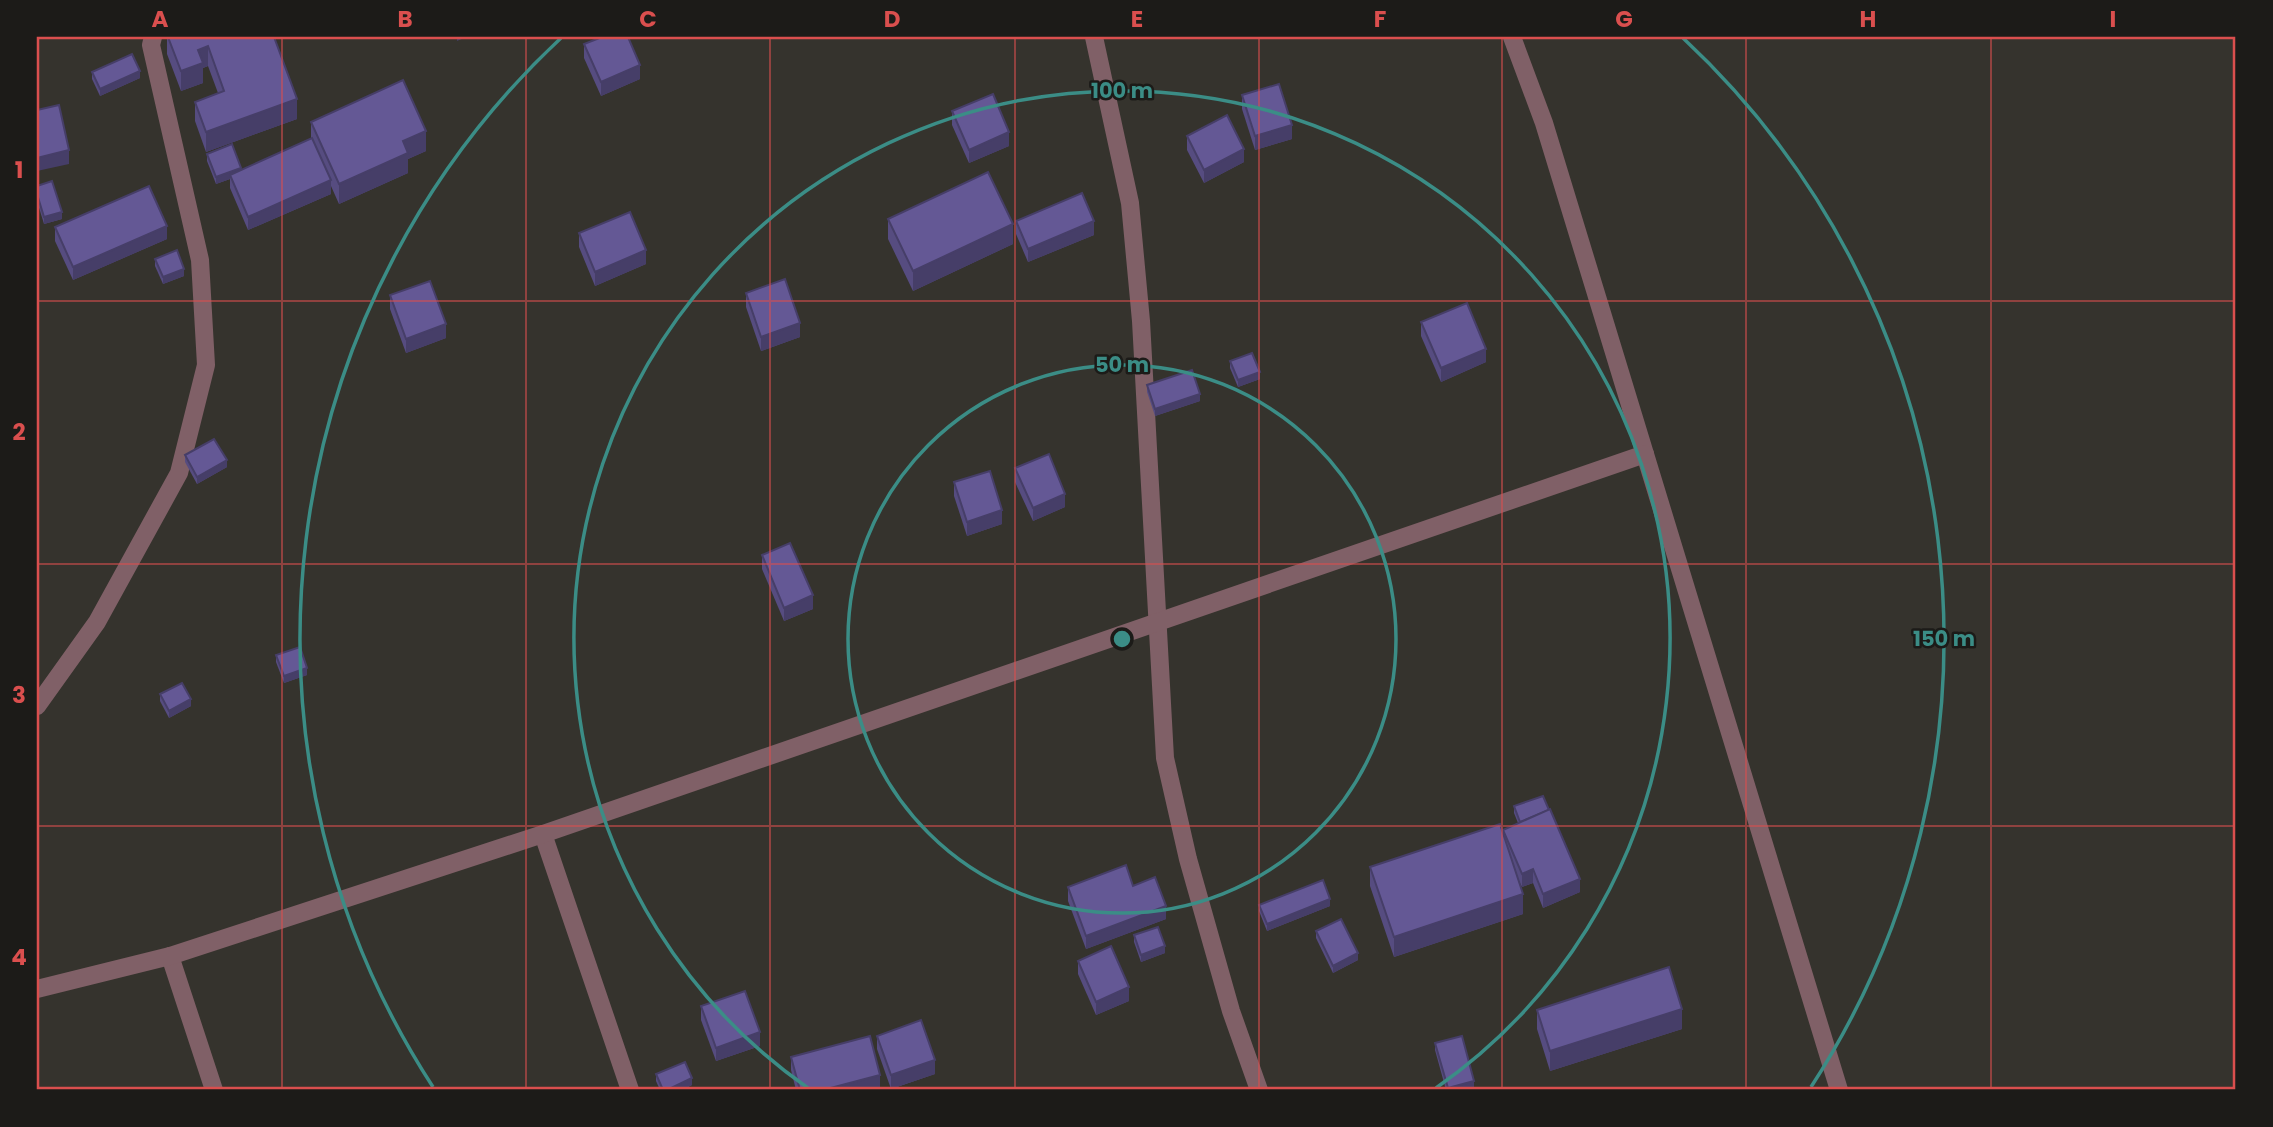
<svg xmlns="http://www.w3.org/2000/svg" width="2273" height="1127" viewBox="0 0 2273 1127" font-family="Poppins,sans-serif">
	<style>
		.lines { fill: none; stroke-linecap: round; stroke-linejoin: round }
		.minor { stroke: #806067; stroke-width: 18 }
		.wall { fill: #564c80 }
		.shaded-wall { fill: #463e68 }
		.building { fill: #645895; stroke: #463e68; stroke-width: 2 }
		.grid { fill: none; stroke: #da4f4e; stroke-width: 2; stroke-opacity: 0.55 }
		.ring { fill: none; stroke: #3b8d86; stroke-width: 3.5 }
		.centre { fill: #3b8d86; stroke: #1c1b18; stroke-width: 3.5 }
		.ring-label { font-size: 21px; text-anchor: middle; font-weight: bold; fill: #3b8d86; stroke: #1c1b18; stroke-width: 5; stroke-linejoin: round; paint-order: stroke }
		.neatline { fill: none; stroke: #da4f4e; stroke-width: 2.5 }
		.grid-label { font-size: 23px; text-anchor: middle; font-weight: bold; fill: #da4f4e }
	</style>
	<rect width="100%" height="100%" fill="#35332d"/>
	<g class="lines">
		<g class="minor">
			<path d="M1094 37 1130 203 1141 321 1165 758 1188 859 1231 1011 1259 1090"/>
			<path d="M1512 37 1544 123 1839 1090"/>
			<path d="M37 706 97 622 179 473 206 365 200 260 151 45 153 37"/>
			<path d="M543 834 630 1090"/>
			<path d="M170 956 214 1090"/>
			<path d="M37 989 170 956 543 834 1645 454"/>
		</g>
	</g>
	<g class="wall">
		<path d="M167 37H274L297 119 206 152 195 121V102L218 93 208 66 203 68V83L181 91 167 54Z"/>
		<path d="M584 44 640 79 601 96 584 58Z"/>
		<path d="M92 72 140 78 100 96 92 79Z"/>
		<path d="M1242 95 1292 139 1255 150 1242 109Z"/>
		<path d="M952 111 1009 146 969 163 952 125Z"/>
		<path d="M311 122 426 151 408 159V173L339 204 331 186V194L248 230 230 188V179L216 184 207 161V154L241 170 311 139Z"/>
		<path d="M1187 136 1244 162 1204 183 1187 150Z"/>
		<path d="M37 186 62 219 44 224 37 201Z"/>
		<path d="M888 219 1013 244 913 291 888 239Z"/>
		<path d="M1016 221 1094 235 1028 262 1016 234Z"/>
		<path d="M55 227 167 239 73 280 55 241Z"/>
		<path d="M579 233 646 264 595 286 579 247Z"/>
		<path d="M155 259 184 276 163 284 155 266Z"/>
		<path d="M746 293 800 337 761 351 746 307Z"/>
		<path d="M390 295 446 338 406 353 390 309Z"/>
		<path d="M1421 322 1486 362 1441 382 1421 336Z"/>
		<path d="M1230 361 1260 379 1238 387 1230 368Z"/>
		<path d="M1147 385 1200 401 1155 416 1147 392Z"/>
		<path d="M185 455 227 467 197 484 185 462Z"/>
		<path d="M1015 468 1065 507 1033 521 1015 482Z"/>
		<path d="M954 482 1002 524 967 536 954 496Z"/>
		<path d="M762 555 813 609 784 621 762 569Z"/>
		<path d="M276 655 307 675 284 683 276 662Z"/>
		<path d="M160 694 191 706 169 718 160 701Z"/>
		<path d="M1514 806 1580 892 1543 908 1533 883 1522 887 1517 877 1523 914 1394 957 1370 886V867L1503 833V830L1518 823 1514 813Z"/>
		<path d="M1133 886 1166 919 1086 949 1068 901V887Z"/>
		<path d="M1259 905 1330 906 1267 931 1259 911Z"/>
		<path d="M1316 931 1358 960 1333 973 1316 938Z"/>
		<path d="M1134 935 1165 953 1141 962 1134 942Z"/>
		<path d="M1078 961 1129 1001 1096 1015 1078 974Z"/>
		<path d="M701 1006 760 1046 716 1061 701 1020Z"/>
		<path d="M1537 1010 1682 1029 1550 1071 1537 1029Z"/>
		<path d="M877 1036 935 1074 891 1089 877 1049Z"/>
		<path d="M1435 1043 1474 1088 1464 1090H1446L1435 1050Z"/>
		<path d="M791 1057 880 1088 873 1090H796L791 1070Z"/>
		<path d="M656 1074 692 1085 682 1090H660L656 1081Z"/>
	</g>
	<g class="shaded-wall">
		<path d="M457 37H466L457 41Z"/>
		<path d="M208 46V66L203 68V83L181 91V71L198 50Z"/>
		<path d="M640 65V79L601 96V82Z"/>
		<path d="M140 71V78L100 96V89Z"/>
		<path d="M297 99V119L206 152V132Z"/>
		<path d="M1292 125V139L1255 150V136Z"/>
		<path d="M426 131V151L408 159V173L339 204V184L403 141Z"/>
		<path d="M1009 132V146L969 163V150Z"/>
		<path d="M1244 149V162L1204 183V170Z"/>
		<path d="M69 150V164L37 171V158Z"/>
		<path d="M241 168V175H230V179L216 184V177Z"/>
		<path d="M331 180V194L248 230V217Z"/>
		<path d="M62 212V219L44 224V217Z"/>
		<path d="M1094 221V235L1028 262V249Z"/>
		<path d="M1013 224V244L913 291V271Z"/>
		<path d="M167 226V239L73 280V267Z"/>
		<path d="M646 250V264L595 286V272Z"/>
		<path d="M184 269V276L163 284V277Z"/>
		<path d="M800 323V337L761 351V337Z"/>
		<path d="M446 324V338L406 353V339Z"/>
		<path d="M1486 349V362L1441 382V368Z"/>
		<path d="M1260 372V379L1238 387V380Z"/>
		<path d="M1200 394V401L1155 416V409Z"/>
		<path d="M227 460V467L197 484V477Z"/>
		<path d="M1065 494V507L1033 521V508Z"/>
		<path d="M1002 510V524L967 536V522Z"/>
		<path d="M813 595V609L784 621V608Z"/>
		<path d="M307 668V675L284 683V676Z"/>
		<path d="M191 699V706L169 718V711Z"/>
		<path d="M1533 869V883L1522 887V874Z"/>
		<path d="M1580 879V892L1543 908V894Z"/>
		<path d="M1523 894V914L1394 957V937Z"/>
		<path d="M1330 899V906L1267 931V924Z"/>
		<path d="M1166 906V919L1086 949V936Z"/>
		<path d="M1165 946V953L1141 962V955Z"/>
		<path d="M1358 953V960L1333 973V966Z"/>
		<path d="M1129 987V1001L1096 1015V1002Z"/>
		<path d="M1682 1009V1029L1550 1071V1051Z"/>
		<path d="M760 1032V1046L716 1061V1048Z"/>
		<path d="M935 1060V1074L891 1089V1075Z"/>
		<path d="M880 1075V1088L873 1090H823Z"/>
		<path d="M692 1078V1085L682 1090H667Z"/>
		<path d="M1474 1081V1088L1464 1090H1448V1088Z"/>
	</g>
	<g class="building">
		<path d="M168 37H274L297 99 206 132 195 102 224 91 208 46 198 50 203 63 181 71Z"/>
		<path d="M602 37H628L640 65 601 82 584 44Z"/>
		<path d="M132 54 140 71 100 89 92 72Z"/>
		<path d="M403 80 426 131 403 141 408 153 339 184 311 122Z"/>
		<path d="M1279 84 1292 125 1255 136 1242 95Z"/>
		<path d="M993 94 1009 132 969 150 952 111Z"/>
		<path d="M59 105 69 150 37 158V110Z"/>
		<path d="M1227 115 1244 149 1204 170 1187 136Z"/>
		<path d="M312 138 331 180 248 217 230 175Z"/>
		<path d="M232 144 241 168 216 177 207 154Z"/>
		<path d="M988 172 1013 224 913 271 888 219Z"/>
		<path d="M52 181 62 212 44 217 37 194V186Z"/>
		<path d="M149 186 167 226 73 267 55 227Z"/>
		<path d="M1082 193 1094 221 1028 249 1016 221Z"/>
		<path d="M630 212 646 250 595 272 579 233Z"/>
		<path d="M177 250 184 269 163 277 155 259Z"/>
		<path d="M785 279 800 323 761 337 746 293Z"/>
		<path d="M430 281 446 324 406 339 390 295Z"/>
		<path d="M1467 303 1486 349 1441 368 1421 322Z"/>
		<path d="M1252 353 1260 372 1238 380 1230 361Z"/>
		<path d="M1192 370 1200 394 1155 409 1147 385Z"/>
		<path d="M214 439 227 460 197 477 185 455Z"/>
		<path d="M1049 454 1065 494 1033 508 1015 468Z"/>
		<path d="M990 471 1002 510 967 522 954 482Z"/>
		<path d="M790 543 813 595 784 608 762 555Z"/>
		<path d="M300 647 307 668 284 676 276 655Z"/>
		<path d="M182 683 191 699 169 711 160 694Z"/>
		<path d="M1543 796 1549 810 1520 822 1514 806Z"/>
		<path d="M1550 809 1580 879 1543 894 1533 869 1522 874 1503 830Z"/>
		<path d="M1500 824 1523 894 1394 937 1370 867Z"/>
		<path d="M1126 865 1133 886 1155 877 1166 906 1086 936 1068 887Z"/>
		<path d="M1323 880 1330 899 1267 924 1259 905Z"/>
		<path d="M1341 919 1358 953 1333 966 1316 931Z"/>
		<path d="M1158 927 1165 946 1141 955 1134 935Z"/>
		<path d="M1111 946 1129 987 1096 1002 1078 961Z"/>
		<path d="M1669 967 1682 1009 1550 1051 1537 1010Z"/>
		<path d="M745 991 760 1032 716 1048 701 1006Z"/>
		<path d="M921 1020 935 1060 891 1075 877 1036Z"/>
		<path d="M870 1036 880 1075 823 1090H800L791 1057Z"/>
		<path d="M1462 1036 1474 1081 1448 1088 1435 1043Z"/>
		<path d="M685 1062 692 1078 667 1090H663L656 1074Z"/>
	</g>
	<path class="grid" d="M282 37V1090M526 37V1090M770 37V1090M1015 37V1090M1259 37V1090M1502 37V1090M1746 37V1090M1991 37V1090M37 301H2236M37 564H2236M37 826H2236"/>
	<g class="ring">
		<circle cx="1122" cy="639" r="274"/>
		<path d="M808 1088A548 548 0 1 1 1436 1088"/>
		<path d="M433 1087A822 822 0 0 1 561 38M1683 38A822 822 0 0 1 1811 1087"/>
	</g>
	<circle cx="1122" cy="639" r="10" class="centre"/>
	<g class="ring-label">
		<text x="1122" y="98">100 m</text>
		<text x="1122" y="372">50 m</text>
		<text x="1944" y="646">150 m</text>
	</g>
	<rect width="2273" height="1127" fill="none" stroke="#1c1b18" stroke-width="77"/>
	<rect x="38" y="38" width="2196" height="1050" class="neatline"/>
	<g class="grid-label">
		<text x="160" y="27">A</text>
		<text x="405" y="27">B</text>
		<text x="648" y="27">C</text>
		<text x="892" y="27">D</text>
		<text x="1137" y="27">E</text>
		<text x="1380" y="27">F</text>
		<text x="1624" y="27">G</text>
		<text x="1868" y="27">H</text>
		<text x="2113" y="27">I</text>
		<text x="19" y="178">1</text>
		<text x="19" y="440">2</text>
		<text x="19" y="703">3</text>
		<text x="19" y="965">4</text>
	</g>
</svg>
